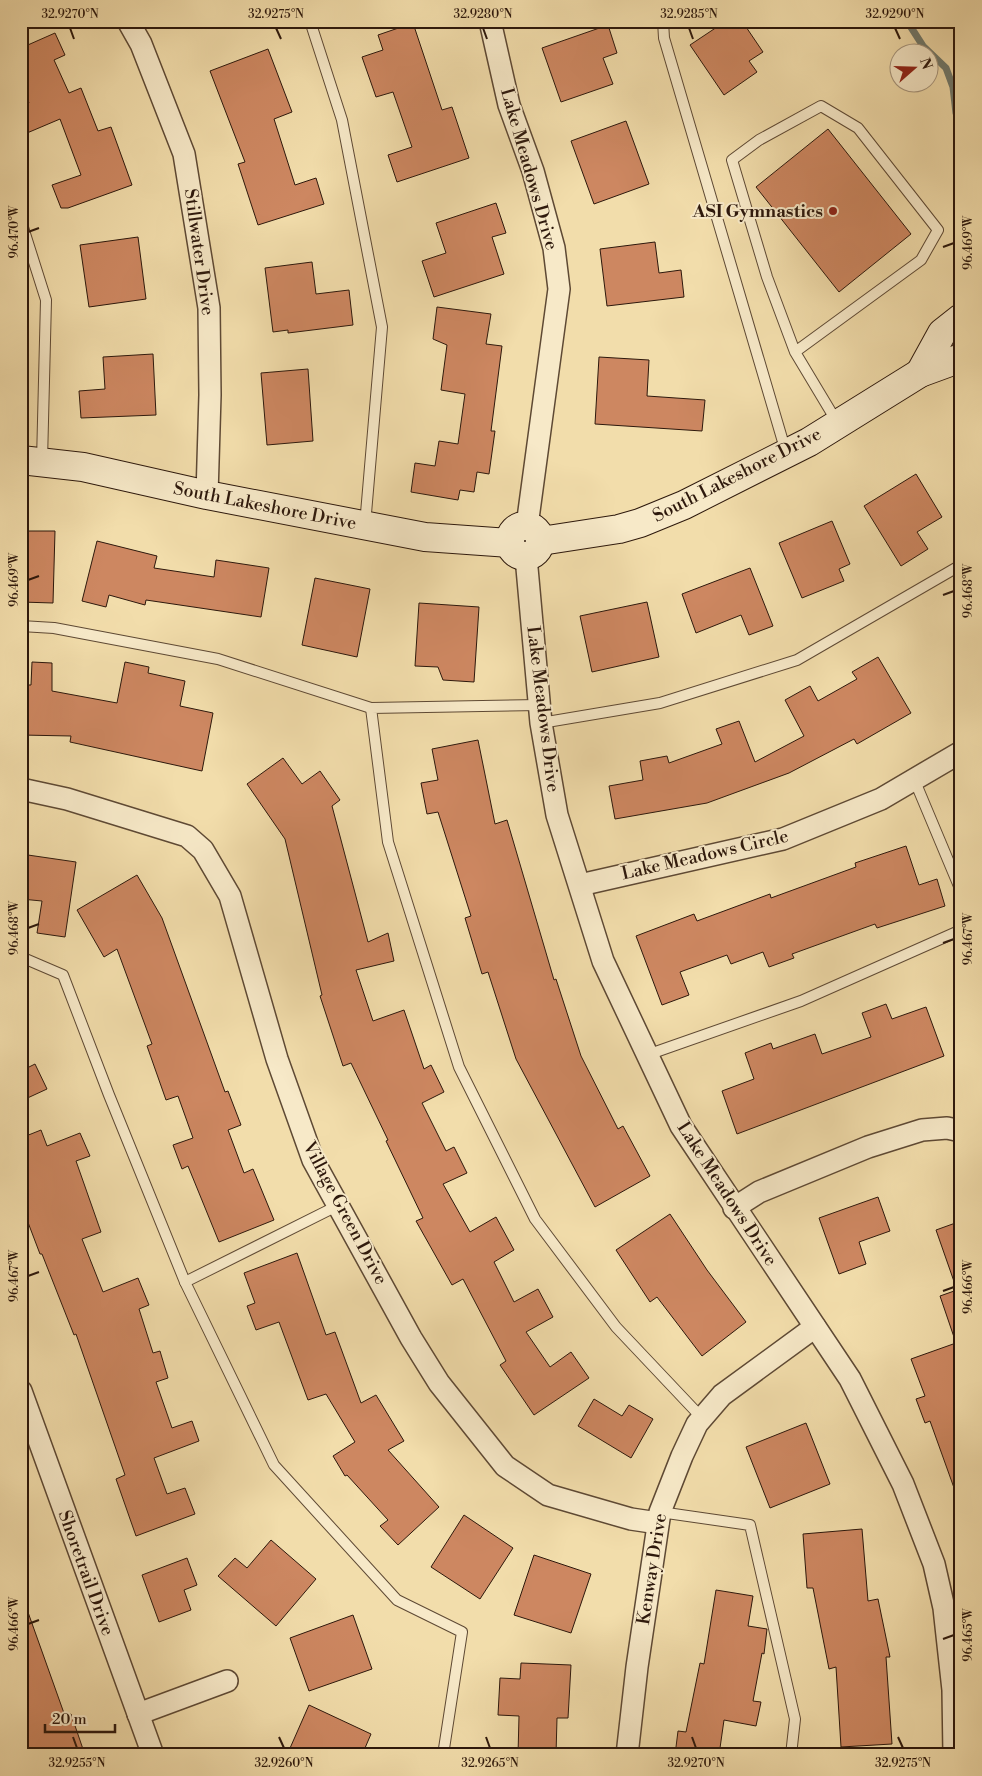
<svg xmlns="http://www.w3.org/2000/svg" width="982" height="1776" viewBox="0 0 982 1776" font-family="'Libre Bodoni',serif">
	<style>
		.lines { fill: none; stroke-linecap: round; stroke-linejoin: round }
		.stream { stroke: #707a6e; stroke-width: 7 }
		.building { fill: #cd8761; stroke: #2d180c }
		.lane-casing { stroke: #5e4934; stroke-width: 12 }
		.street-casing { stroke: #5e4934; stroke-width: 24 }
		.secondary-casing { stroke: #2d180c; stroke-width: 30 }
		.lane { stroke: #f7e9c8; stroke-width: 10 }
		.street { stroke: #f7e9c8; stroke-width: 21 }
		.secondary { stroke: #f7e9c8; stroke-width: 28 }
		.ticks { fill: none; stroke: #2d180c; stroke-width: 2 }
		.poi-dot { fill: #8f2418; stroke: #f7e9c8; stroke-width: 2 }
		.labels { text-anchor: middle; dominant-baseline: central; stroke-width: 4; stroke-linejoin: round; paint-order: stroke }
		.street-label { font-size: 18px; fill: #2d180c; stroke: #f7e9c8 }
		.poi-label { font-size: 18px; font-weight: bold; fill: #2d180c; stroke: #f7e9c8; text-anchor: end }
		.neatline { fill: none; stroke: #2d180c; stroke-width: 2 }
		.ticks-label { font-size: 12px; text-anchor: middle; fill: #2d180c }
	</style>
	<rect width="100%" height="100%" fill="#f2ddab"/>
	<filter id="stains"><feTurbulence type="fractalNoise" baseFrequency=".004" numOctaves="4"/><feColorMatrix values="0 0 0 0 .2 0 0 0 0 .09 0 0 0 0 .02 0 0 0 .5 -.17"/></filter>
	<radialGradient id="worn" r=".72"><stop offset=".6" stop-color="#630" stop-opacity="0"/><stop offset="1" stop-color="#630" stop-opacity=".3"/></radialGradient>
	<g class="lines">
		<path class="stream" d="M907 21 923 46 946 68 953 87 956 113 961 117"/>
	</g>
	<g class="building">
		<path d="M726 21H742L763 52 749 61 757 72 724 95 690 45Z"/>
		<path d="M413 23 442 110 452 107 469 158 397 182 388 155 412 147 393 92 376 97 362 57 383 50 378 35Z"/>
		<path d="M608 25 617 53 603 58 613 84 561 102 542 48Z"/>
		<path d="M55 33 65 55 54 60 69 93 81 88 98 131 111 127 132 185 68 208H61L52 185 81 175 60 119 27 133 21 119V106L29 103 21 84V48Z"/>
		<path d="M268 49 292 112 274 119 295 185 316 178 324 204 258 225 238 164 245 162 210 71Z"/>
		<path d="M626 121 649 184 594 204 571 141Z"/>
		<path d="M828 129 911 234 839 292 756 187Z"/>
		<path d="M496 203 506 233 492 237 504 274 434 297 422 261 446 253 436 223Z"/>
		<path d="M138 237 146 299 89 307 80 245Z"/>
		<path d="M655 242 659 273 681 270 684 297 607 306 600 249Z"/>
		<path d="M312 262 316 294 349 290 353 325 288 333V330L273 332 265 268Z"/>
		<path d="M437 307 491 314 486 344 502 346 491 431H495L489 474 477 472 474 492 460 490 458 500 411 492 415 463 435 466 439 441 458 444 465 394 441 390 447 345 433 339Z"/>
		<path d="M153 354 156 415 81 418 79 391 105 389 103 357Z"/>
		<path d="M599 357 649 360 647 396 705 400 702 431 595 424Z"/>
		<path d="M308 369 313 441 267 445 261 373Z"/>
		<path d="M916 474 942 517 917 532 928 549 901 566 864 506Z"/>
		<path d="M832 521 850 564 839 569 844 581 802 598 779 543Z"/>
		<path d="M21 531H55L53 603 21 602Z"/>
		<path d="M97 541 157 556 154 568 214 577 216 560 269 568 261 617 146 600 145 605 109 595 106 607 82 601Z"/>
		<path d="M750 568 773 626 749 635 741 615 696 633 682 594Z"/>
		<path d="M315 578 370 589 357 657 302 645Z"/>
		<path d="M647 602 659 657 592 672 580 616Z"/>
		<path d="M419 603 479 607 474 682 443 680 438 667 415 666Z"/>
		<path d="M878 657 911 713 857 744 854 739 789 773 707 803 615 819 609 786 643 780 640 761 667 756 669 763 722 744 716 729 739 721 755 762 804 736 785 700 810 686 818 701 857 679 852 672Z"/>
		<path d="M32 662 52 663V691L117 703 125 662 149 667 148 673 185 681 180 706 213 713 202 771 70 742 71 736 21 735V685H31Z"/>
		<path d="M478 740 495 824 507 820 554 980 556 979 581 1056 618 1129 623 1126 650 1176 595 1207 516 1059 488 972 482 974 465 918 471 916 438 812 427 814 421 783 438 780 432 749Z"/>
		<path d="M283 758 302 784 320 771 340 800 332 806 368 942 388 933 394 961 356 970 373 1021 404 1010 424 1069 431 1065 444 1092 422 1103 446 1151 454 1147 467 1173 443 1184 470 1232 496 1217 514 1250 494 1262 514 1302 538 1289 553 1317 526 1332 550 1367 571 1352 589 1378 534 1415 500 1365 506 1361 463 1279 452 1285 416 1221 423 1218 386 1141 388 1140 351 1063 343 1066 320 996 322 995 285 839 247 784Z"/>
		<path d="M906 846 919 885 937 879 945 906 877 928 875 924 792 954 794 958 769 967 763 952 731 964 727 955 680 972 689 995 662 1005 636 936 694 914 697 921 770 894 771 898 856 867 855 863Z"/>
		<path d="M21 854 76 862 65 937 37 933 42 901 21 899Z"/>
		<path d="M137 875 162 918 225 1092 228 1091 241 1125 228 1130 244 1173 253 1169 274 1220 219 1242 188 1166 182 1169 173 1145 193 1138 178 1096 166 1100 147 1046 152 1044 117 949 104 957 77 910Z"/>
		<path d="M886 1004 892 1019 926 1007 944 1056 737 1134 722 1091 754 1079 745 1053 771 1043 773 1049 815 1034 822 1054 871 1037 862 1013Z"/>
		<path d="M35 1064 47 1089 21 1101V1071Z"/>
		<path d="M41 1130 47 1146 80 1133 90 1156 76 1161 101 1232 82 1239 103 1292 138 1278 149 1305 139 1309 153 1353 160 1351 168 1378 156 1382 172 1428 192 1421 199 1441 154 1458 167 1494 185 1488 195 1514 136 1536 116 1479 125 1475 76 1334 74 1335 42 1254H40L21 1204V1138Z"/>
		<path d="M878 1197 890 1231 859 1242 866 1264 839 1274 819 1218Z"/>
		<path d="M670 1214 707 1270 746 1322 702 1356 657 1297 650 1302 616 1250Z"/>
		<path d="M961 1221V1499H958L930 1421 925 1423 916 1399 925 1396 911 1359 956 1343 940 1296 957 1290 936 1230Z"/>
		<path d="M297 1253 326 1335 335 1332 361 1403 376 1395 404 1441 388 1450 439 1507 398 1545 380 1526 388 1520 347 1475 345 1476 333 1456 355 1442 326 1394 308 1400 279 1322 256 1330 247 1306 255 1303 244 1273Z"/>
		<path d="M594 1399 622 1416 629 1405 653 1419 631 1458 578 1426Z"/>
		<path d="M806 1423 830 1484 770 1508 746 1447Z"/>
		<path d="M464 1515 513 1548 480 1599 431 1567Z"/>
		<path d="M862 1529 868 1601 878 1599 890 1657H886L892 1744 841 1747 836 1667 829 1669 813 1588H807L803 1534Z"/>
		<path d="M271 1540 316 1579 276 1626 218 1576 235 1558 247 1568Z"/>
		<path d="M534 1555 591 1574 571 1633 514 1615Z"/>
		<path d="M187 1558 197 1585 184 1590 191 1610 159 1622 142 1575Z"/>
		<path d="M716 1590 753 1596 748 1626 767 1629 764 1654 762 1653 753 1701 761 1702 756 1726 724 1720 719 1755H675L678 1731 686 1732 700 1663 704 1664Z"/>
		<path d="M21 1601H24L65 1716 71 1714 85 1755H27L21 1738Z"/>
		<path d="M353 1615 372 1669 309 1691 290 1638Z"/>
		<path d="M521 1663 571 1665 568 1718H557L556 1755H518L519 1716 498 1715 500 1678 520 1679Z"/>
		<path d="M309 1705 371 1734 362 1755H287Z"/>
	</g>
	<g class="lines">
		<defs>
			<g id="lane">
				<path d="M310 21 342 120 382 327 365 525"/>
				<path d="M663 21 664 38 786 452"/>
				<path d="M21 221 46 300 42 461"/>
				<path d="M795 352 921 260 938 230 858 128 821 106 759 140 732 160 767 277 795 352 837 422"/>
				<path d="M21 626 54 628 218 659 371 708"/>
				<path d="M539 705 371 708 388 842 459 1067 535 1219 616 1327 702 1418"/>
				<path d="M541 723 660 703 797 660 961 565"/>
				<path d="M914 779 961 891"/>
				<path d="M21 957 63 975 109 1095 185 1282"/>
				<path d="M647 1055 801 1001 961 930"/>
				<path d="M339 1205 185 1282 274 1465 397 1600 462 1632 443 1755"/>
				<path d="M660 1512 750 1525 795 1719 791 1755"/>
			</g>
			<g id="street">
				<path d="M128 21 141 44 184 154 209 308 210 395 207 495"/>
				<path d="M490 21 509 105 533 171 554 248 559 289 527 526"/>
				<path d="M526 557 541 723 557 815 603 961 681 1126 850 1379 903 1484 934 1564 944 1608 953 1690 954 1755"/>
				<path d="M21 789 67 799 187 836 203 850 230 896 277 1059 313 1160 411 1338 439 1383 505 1466 548 1495 631 1519 658 1523"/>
				<path d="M580 885 783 839 881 799 961 752"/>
				<path d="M734 1208 759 1192 868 1147 922 1130 947 1128 961 1131"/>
				<path d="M21 1391 153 1755"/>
				<path d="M138 1714 227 1681"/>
				<path d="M627 1755 637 1667 660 1512 682 1456 697 1424 722 1395 815 1327"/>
			</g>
			<g id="secondary">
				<path d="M920 373 942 333 961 318"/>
				<path d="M21 460 83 467 207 495 425 537 510 543"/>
				<circle cx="525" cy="541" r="15"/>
				<path d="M541 541 619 529 640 523 684 505 809 442 920 373 961 358"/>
			</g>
		</defs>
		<use href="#lane" class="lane-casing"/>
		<use href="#street" class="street-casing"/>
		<use href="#secondary" class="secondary-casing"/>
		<use href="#lane" class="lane"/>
		<use href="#street" class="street"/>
		<use href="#secondary" class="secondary"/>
	</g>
	<path class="ticks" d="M70 28 74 39M276 28 281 39M483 28 487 39M689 28 693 39M895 28 900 39M28 232 39 228M943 247 954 243M28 580 39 576M943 595 954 591M28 928 39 924M943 943 954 939M28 1276 39 1272M943 1291 954 1287M28 1624 39 1620M943 1639 954 1635M73 1737 77 1748M279 1737 284 1748M486 1737 490 1748M692 1737 696 1748M898 1737 903 1748"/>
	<circle class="poi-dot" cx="833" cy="211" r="5"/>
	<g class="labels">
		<g class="street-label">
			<text transform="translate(529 169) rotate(74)">Lake Meadows Drive</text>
			<text transform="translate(199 252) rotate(82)">Stillwater Drive</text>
			<text transform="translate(737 475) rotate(-27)">South Lakeshore Drive</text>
			<text transform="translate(265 506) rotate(11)">South Lakeshore Drive</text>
			<text transform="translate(543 709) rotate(83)">Lake Meadows Drive</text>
			<text transform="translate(705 855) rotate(-13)">Lake Meadows Circle</text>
			<text transform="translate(727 1194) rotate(57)">Lake Meadows Drive</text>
			<text transform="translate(345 1213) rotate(62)">Village Green Drive</text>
			<text transform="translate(652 1569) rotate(-81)">Kenway Drive</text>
			<text transform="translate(86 1573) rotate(70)">Shoretrail Drive</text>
		</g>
		<g class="poi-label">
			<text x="823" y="211">ASI Gymnastics</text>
		</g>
	</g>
	<rect width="982" height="1776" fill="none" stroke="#f2ddab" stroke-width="55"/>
	<g transform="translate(914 68) rotate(70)"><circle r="24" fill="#f7e9c8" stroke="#a6957d"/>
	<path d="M0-4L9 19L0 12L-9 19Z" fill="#8f2418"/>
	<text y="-8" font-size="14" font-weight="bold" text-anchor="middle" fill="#2d180c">N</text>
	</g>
	<path d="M45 1724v8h70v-8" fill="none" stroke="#2d180c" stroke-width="2.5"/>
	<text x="52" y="1724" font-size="15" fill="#2d180c" stroke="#f7e9c8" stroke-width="4" paint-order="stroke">20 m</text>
	<rect x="28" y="28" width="926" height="1720" class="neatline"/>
	<g class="ticks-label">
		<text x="70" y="18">32.9270°N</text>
		<text x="276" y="18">32.9275°N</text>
		<text x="483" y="18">32.9280°N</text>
		<text x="689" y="18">32.9285°N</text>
		<text x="895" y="18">32.9290°N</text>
		<text transform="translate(14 232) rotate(-90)" y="4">96.470°W</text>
		<text transform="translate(968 243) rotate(-90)" y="4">96.469°W</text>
		<text transform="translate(14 580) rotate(-90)" y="4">96.469°W</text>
		<text transform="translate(968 591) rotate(-90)" y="4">96.468°W</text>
		<text transform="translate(14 928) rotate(-90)" y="4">96.468°W</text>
		<text transform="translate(968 939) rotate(-90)" y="4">96.467°W</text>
		<text transform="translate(14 1276) rotate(-90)" y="4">96.467°W</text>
		<text transform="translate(968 1287) rotate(-90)" y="4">96.466°W</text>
		<text transform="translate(14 1624) rotate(-90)" y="4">96.466°W</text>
		<text transform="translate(968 1635) rotate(-90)" y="4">96.465°W</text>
		<text x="77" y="1767">32.9255°N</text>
		<text x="284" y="1767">32.9260°N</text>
		<text x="490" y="1767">32.9265°N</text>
		<text x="696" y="1767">32.9270°N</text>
		<text x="903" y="1767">32.9275°N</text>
	</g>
	<rect width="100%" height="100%" filter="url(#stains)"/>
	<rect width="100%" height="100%" fill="url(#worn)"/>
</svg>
